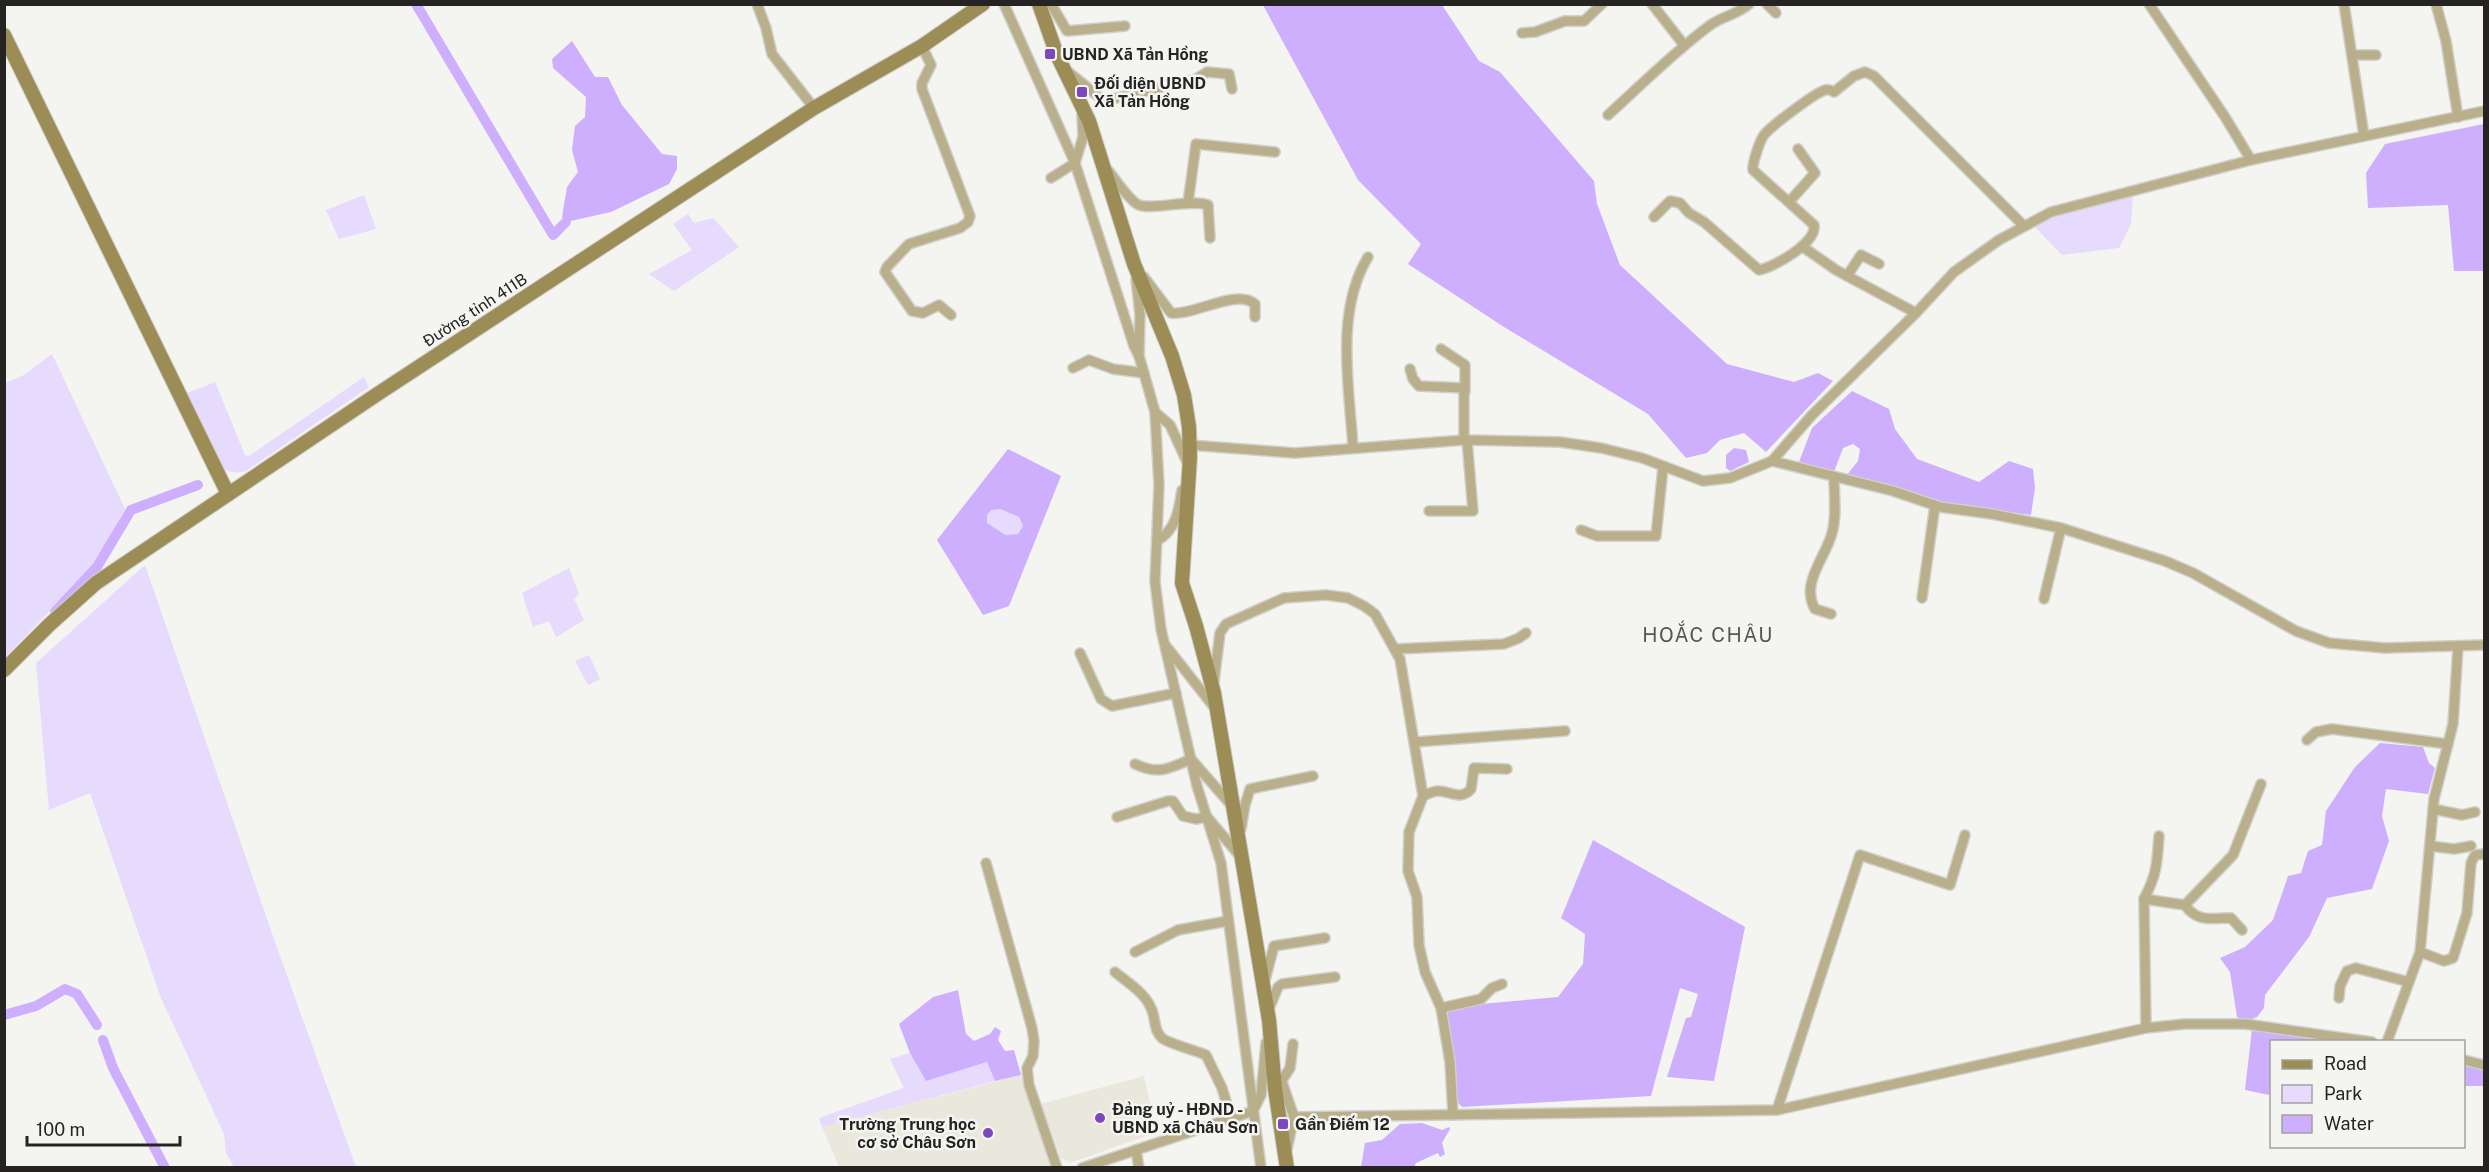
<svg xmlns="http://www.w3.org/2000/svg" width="2489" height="1172" viewBox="0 0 2489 1172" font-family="'Public Sans',sans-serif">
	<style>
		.built { fill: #eae7dc }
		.green { fill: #e6dafd }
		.water { fill: #cdaffd; fill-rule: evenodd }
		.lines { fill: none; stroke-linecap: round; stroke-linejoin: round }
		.canal { stroke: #cdaffd; stroke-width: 10 }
		.street-casing { stroke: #cfcfcb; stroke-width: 12 }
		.secondary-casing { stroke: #cfcfcb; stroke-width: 16 }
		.street { stroke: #b9af8b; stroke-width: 9 }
		.secondary { stroke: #9c8d56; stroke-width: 14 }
		.poi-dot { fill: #7e47be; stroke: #f4f4f0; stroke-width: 2 }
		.labels { text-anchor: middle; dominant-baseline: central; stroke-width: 5; stroke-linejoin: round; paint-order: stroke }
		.poi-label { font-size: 16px; font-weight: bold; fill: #252423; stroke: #f4f4f0; text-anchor: start }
		.street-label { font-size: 16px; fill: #252423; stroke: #f4f4f0 }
		.quarter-label { font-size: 20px; letter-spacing: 1.5px; fill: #565652; stroke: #f4f4f0 }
	</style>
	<rect width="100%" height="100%" fill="#f4f4f0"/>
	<g class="built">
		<path d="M1021 1075 1051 1167H839L822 1127Z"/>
		<path d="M1144 1076 1157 1132 1070 1163 1061 1158 1041 1104Z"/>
	</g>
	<g class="green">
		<path d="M364 195 376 229 339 239 326 210Z"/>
		<path d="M2133 196 2131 224 2119 248 2062 255 2034 226 2068 211Z"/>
		<path d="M688 214 694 223 713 218 739 247 674 291 649 274 692 250 673 224Z"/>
		<path d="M52 354 125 509 94 565 5 657V383L24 375Z"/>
		<path d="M364 377 369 387 246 471C233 474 227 473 218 463L185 394 215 382 245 455 249 456Z"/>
		<path d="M991 509H1000L1019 517 1023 526 1018 534 1007 535 987 523V515Z"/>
		<path d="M145 565 276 945 356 1167H234L226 1153 224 1134 161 998 90 793 49 810 36 663Z"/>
		<path d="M569 568 579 594 574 599 584 620 556 637 549 621 533 627 522 593Z"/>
		<path d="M589 655 600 679 588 685 575 661Z"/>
		<path d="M910 1053 926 1081 987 1062 995 1081 822 1127 819 1118 904 1088 890 1059Z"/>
	</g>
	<g class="water">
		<path d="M1263 5H1442L1479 61 1500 72 1594 181 1597 204 1620 265 1727 364 1794 382 1818 373 1833 381 1766 452 1744 433 1720 440 1707 453 1686 458 1648 414 1504 327 1408 264 1421 244 1358 180Z"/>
		<path d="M572 41 595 77H608L622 105 662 154 677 156V169L669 184 611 212 566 222 562 217 567 187 578 172 572 150 575 126 585 117 586 97 553 68 552 59Z"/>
		<path d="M2484 124V271H2454L2448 205 2368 208 2366 173 2385 144Z"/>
		<path d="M1852 391 1889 409 1895 429 1917 459 1979 482 2009 461 2033 469 2035 488 2031 515 1940 503 1846 476 1858 461 1860 449 1853 444 1843 448 1834 472 1799 462 1812 428Z"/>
		<path d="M1734 448 1746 450 1749 462 1730 471 1726 468V455Z"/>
		<path d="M1008 449 1061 476 1009 606 983 615 937 540ZM1000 509 1019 517 1023 526 1018 534 1006 535 987 523V515L991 510Z"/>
		<path d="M2380 743 2423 747 2429 763 2435 768 2428 794 2386 789 2382 816 2389 841 2372 889 2327 898 2309 937 2265 995 2264 1008 2257 1017 2247 1021 2237 1017 2230 972 2220 958 2245 947 2273 920 2288 876 2301 873 2308 851 2322 845 2326 811 2355 767Z"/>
		<path d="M1593 840 1745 927 1714 1081 1667 1077 1686 1018 1691 1017 1698 994 1680 988 1651 1096 1462 1107 1455 1099 1441 1013 1447 1007 1558 997 1583 964 1585 934 1561 918Z"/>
		<path d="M958 990 966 1034 974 1041 990 1034 995 1027 1001 1031 998 1040 1005 1051 1014 1050 1021 1075 995 1081 987 1062 926 1081 910 1053 899 1024 933 997Z"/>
		<path d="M2252 1029 2343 1041 2272 1042 2271 1085 2269 1095 2245 1090Z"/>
		<path d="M2464 1064 2484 1068V1086H2464Z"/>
		<path d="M1422 1123 1442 1130 1449 1127 1450 1129 1442 1143 1445 1154 1440 1157 1438 1153 1416 1163 1414 1167H1361L1365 1143 1382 1140 1400 1124Z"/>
	</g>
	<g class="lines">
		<g class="canal">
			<path d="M416 4 553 235 566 222"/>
			<path d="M55 612 97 567 131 510 198 485"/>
			<path d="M4 1015 36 1006 65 989 77 994 97 1025"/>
			<path d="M103 1040 113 1068 165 1168"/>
		</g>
		<defs>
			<g id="street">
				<path d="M757 4 766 28 772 54 814 108"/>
				<path d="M1004 4 1075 163 1134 346 1139 356"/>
				<path d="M1051 4 1067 31 1125 26"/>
				<path d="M1652 4 1684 45"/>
				<path d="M1767 4 1776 13"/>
				<path d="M2149 4 2225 117 2251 160"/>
				<path d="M2344 4 2364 136"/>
				<path d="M2436 4 2446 41 2458 117"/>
				<path d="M1522 33 1535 32 1565 21H1584L1602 4"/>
				<path d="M922 46 931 65 922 83V89L970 216 968 222 960 228 909 244 887 267 885 272 912 311 923 313 939 305 951 315"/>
				<path d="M2352 55H2376"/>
				<path d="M1066 70 1104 101 1196 79 1207 72 1229 74 1232 89"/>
				<path d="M1608 115C1641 85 1673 53 1709 26 1722 16 1737 15 1749 4"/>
				<path d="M1106 168C1114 177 1127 198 1137 204 1150 212 1189 198 1208 205L1210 238"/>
				<path d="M1051 178 1075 163 1083 137 1082 114"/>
				<path d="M1789 202 1815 173 1798 149"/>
				<path d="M1188 203 1196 144 1275 152"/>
				<path d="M1654 217 1670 201 1680 203 1689 213 1704 222 1759 270C1774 267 1817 243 1814 225L1753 170C1752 164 1760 140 1764 135 1771 126 1815 93 1825 90 1830 89 1830 90 1834 92L1854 76 1865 72 1874 76 2024 226"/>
				<path d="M1803 247 1836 270 1916 313"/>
				<path d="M1847 276 1861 255 1879 264"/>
				<path d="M1144 277 1171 313C1194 316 1236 288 1255 304V317"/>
				<path d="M1136 279 1140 314 1139 356 1155 412 1159 485 1155 582 1161 629 1197 786 1221 863 1261 1168"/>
				<path d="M1441 349 1465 365V392"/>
				<path d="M1073 368 1089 360 1113 369 1144 373"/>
				<path d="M1410 369 1413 379 1419 386 1464 388V440"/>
				<path d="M1155 412 1170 425 1188 464"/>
				<path d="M1189 445 1295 453 1464 440 1560 442 1601 448 1642 458 1703 481 1730 478 1772 461 1812 415 1916 313 1954 272 1999 240 2051 212 2251 160 2484 111"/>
				<path d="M1353 447C1349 386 1335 311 1368 257"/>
				<path d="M1772 461 1893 491 1940 507 1992 514 2061 528 2165 561 2193 573 2296 631 2329 643 2385 648 2484 645"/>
				<path d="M1429 511H1473L1467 440"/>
				<path d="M1581 530 1597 536H1656L1663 467"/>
				<path d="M1157 541C1176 530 1179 510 1182 490"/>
				<path d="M1922 598 1935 505"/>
				<path d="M2044 599 2061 528"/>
				<path d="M1831 614 1815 609C1800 583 1826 557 1832 533 1837 516 1834 495 1834 477"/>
				<path d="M1166 646 1214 707"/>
				<path d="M1396 649 1504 644 1519 638 1526 633"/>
				<path d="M1080 653 1101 699 1112 706 1176 693"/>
				<path d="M1214 681 1220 633 1226 624 1284 598 1326 595 1348 598 1364 606 1375 614 1400 659 1423 796 1409 832 1408 871 1417 897 1419 945 1425 972 1441 1008 1450 1062 1453 1115"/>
				<path d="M2307 740 2316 732 2332 729 2448 744"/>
				<path d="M1415 742 1565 731"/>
				<path d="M1135 764C1158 775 1169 769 1191 759L1232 806"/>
				<path d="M1423 796C1428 794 1433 791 1438 791 1450 791 1461 801 1471 789L1474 768 1507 769"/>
				<path d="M2433 809 2462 815 2475 812"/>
				<path d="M1117 817 1168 801H1173L1183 816 1196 819 1207 817 1240 856"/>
				<path d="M1241 829 1245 805 1250 789 1313 776"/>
				<path d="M2430 846 2454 849 2471 846"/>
				<path d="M986 863 1032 1028 1034 1041 1033 1056 1027 1068 1029 1085 1057 1168"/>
				<path d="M2144 899C2157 874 2157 864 2159 836"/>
				<path d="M2185 905C2197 923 2213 918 2231 918L2242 930"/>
				<path d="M1135 952 1178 930 1228 921"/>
				<path d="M2420 952 2444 961 2453 958 2467 913 2471 863 2475 855 2484 854"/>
				<path d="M1115 972C1127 982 1145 993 1151 1008 1156 1018 1153 1030 1162 1038 1167 1043 1197 1051 1206 1055L1222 1088 1231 1118"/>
				<path d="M1265 980 1274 946 1325 938"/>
				<path d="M2339 998 2340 986 2347 971 2356 968 2409 982"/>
				<path d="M1441 1008 1481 999 1492 988 1502 984"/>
				<path d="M1268 1011 1278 987 1282 984 1335 977"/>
				<path d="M2146 1028 2144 899 2185 905 2233 855 2261 784"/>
				<path d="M2387 1042 2420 952 2434 799 2453 724 2458 647"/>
				<path d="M2464 1060 2484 1065"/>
				<path d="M1282 1082 1294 1117 1287 1149"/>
				<path d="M1279 1085 1290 1068 1293 1044"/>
				<path d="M1777 1110 1860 855 1950 885 1965 835"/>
				<path d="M1294 1117 1777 1110 2146 1028 2185 1024H2245L2372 1042"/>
				<path d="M1136 1150 1139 1168"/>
				<path d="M1082 1168 1253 1111 1261 1095 1266 1043"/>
			</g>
			<g id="secondary">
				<path d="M1039 4 1057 55 1089 121 1134 264 1172 356 1184 395 1189 427 1190 457 1182 583 1196 626 1214 693 1269 1020 1275 1089 1287 1168"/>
				<path d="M4 35 228 494"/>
				<path d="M4 670 49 625 96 583 379 393 814 108 922 46 983 4"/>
			</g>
		</defs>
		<use href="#street" class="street-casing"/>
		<use href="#secondary" class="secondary-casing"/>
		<use href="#street" class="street"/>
		<use href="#secondary" class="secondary"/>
	</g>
	<g class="poi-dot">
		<rect x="1044" y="48" width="12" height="12" rx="3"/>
		<rect x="1076" y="86" width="12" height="12" rx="3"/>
		<circle cx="1100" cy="1118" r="6"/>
		<rect x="1277" y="1118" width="12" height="12" rx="3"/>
		<circle cx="988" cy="1133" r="6"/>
	</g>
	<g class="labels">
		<g class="poi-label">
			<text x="1062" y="54">UBND Xã Tản Hồng</text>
			<text x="1094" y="83">Đối diện UBND<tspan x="1094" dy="18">Xã Tản Hồng</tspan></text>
			<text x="1112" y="1109">Đảng uỷ - HĐND -<tspan x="1112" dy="18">UBND xã Châu Sơn</tspan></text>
			<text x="976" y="1124" text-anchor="end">Trường Trung học<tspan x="976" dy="18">cơ sở Châu Sơn</tspan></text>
			<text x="1295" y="1124">Gần Điếm 12</text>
		</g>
		<g class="street-label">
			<text transform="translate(475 310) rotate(-33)">Đường tỉnh 411B</text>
		</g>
		<g class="quarter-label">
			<text x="1708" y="635">HOẮC CHÂU</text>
		</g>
	</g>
	<rect width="2489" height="1172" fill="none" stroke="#252423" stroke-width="12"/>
	<rect x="2270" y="1040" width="195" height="108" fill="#f4f4f0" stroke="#a1a19e" stroke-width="1.5"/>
	<rect x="2282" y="1060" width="30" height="9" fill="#9c8d56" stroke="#a1a19e" stroke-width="1.5"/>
	<text x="2324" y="1070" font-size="18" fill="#252423">Road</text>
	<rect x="2282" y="1085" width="30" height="18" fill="#e6dafd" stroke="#a1a19e" stroke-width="1.5"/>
	<text x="2324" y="1100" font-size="18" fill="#252423">Park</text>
	<rect x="2282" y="1115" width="30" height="18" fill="#cdaffd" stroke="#a1a19e" stroke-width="1.5"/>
	<text x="2324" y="1130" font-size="18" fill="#252423">Water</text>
	<path d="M27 1136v9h153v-9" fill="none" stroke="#252423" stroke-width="3"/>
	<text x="36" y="1136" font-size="18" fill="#252423" stroke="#f4f4f0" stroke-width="4.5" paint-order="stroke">100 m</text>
</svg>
